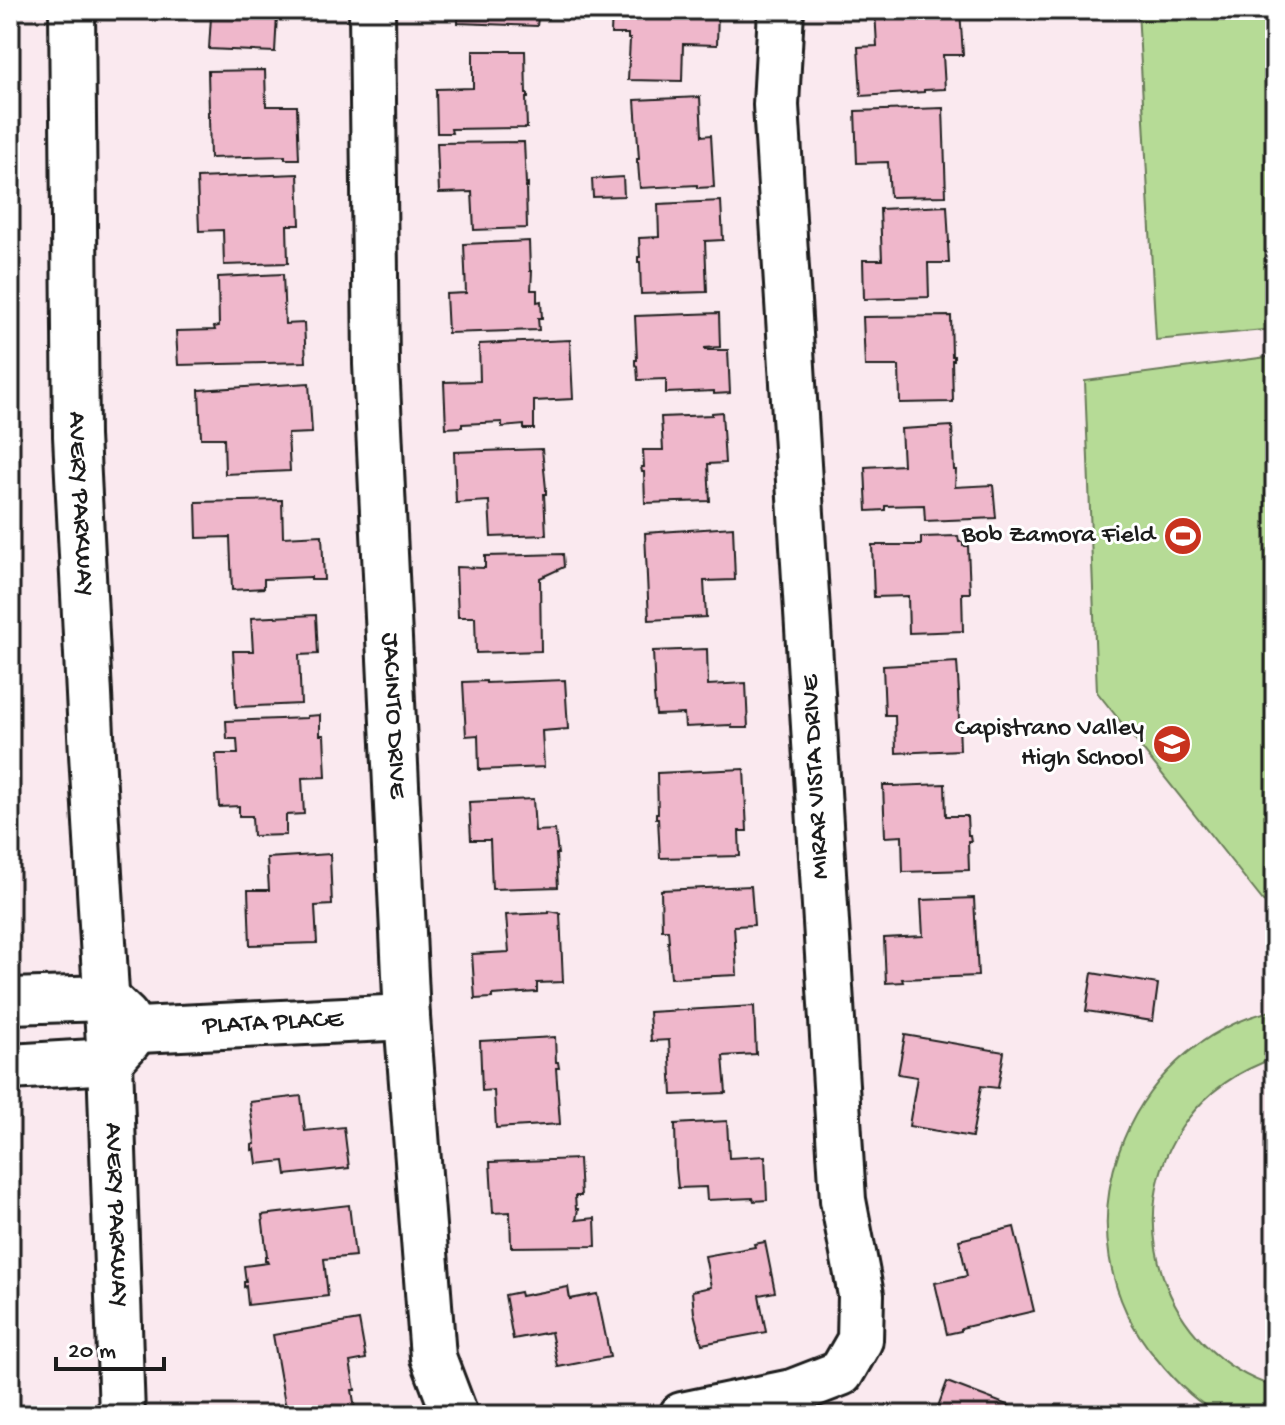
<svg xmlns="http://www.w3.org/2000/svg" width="1285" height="1425" viewBox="0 0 1285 1425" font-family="'Gochi Hand',sans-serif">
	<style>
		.green { fill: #b6db96; stroke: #697c59; stroke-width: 2 }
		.building { fill: #efb7cb; stroke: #1c1c1c; stroke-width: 2 }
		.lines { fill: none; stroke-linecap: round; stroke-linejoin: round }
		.minor-casing { stroke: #1c1c1c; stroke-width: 50 }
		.minor { stroke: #fff; stroke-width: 44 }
		.labels { text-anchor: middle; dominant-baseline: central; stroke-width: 6; stroke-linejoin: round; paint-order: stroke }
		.street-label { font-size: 26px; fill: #1c1c1c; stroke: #fff }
		.poi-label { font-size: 26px; fill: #1c1c1c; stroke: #fff; text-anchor: end }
	</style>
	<rect width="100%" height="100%" fill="#fae9ef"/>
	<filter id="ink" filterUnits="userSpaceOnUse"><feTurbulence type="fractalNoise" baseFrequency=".0125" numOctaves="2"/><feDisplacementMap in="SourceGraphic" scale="16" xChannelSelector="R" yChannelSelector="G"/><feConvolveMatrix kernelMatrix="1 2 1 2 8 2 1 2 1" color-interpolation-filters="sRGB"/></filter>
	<g filter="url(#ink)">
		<g class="green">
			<path d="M1138 10H1275V329L1156 340Z"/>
			<path d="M1275 356V916L1097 692 1085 381Z"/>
			<path d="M1275 1010V1058C1240 1070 1209 1090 1187 1120 1117 1214 1163 1352 1275 1387V1415C1261 1415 1232 1419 1220 1414 1195 1403 1173 1379 1156 1358 1053 1236 1121 1045 1275 1010Z"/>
		</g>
		<g class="building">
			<path d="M211 10H294V16L277 15 275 52 209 49 211 17H209V13Z"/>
			<path d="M458 10H539L537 26 458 23Z"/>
			<path d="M612 10H718L717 45 683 44 682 81 628 80 630 39H628V34H611Z"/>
			<path d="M875 10H960L963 55H943L945 89 924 90V92L861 96 858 47 877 46Z"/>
			<path d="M473 51H525L526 94H528V98H526L527 128 451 129 452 133H437L436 89 473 88Z"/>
			<path d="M265 70 266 106H297L299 159H285V156L210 158 209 117H208V112H209L208 71Z"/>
			<path d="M700 97 702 136 711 135 714 187 697 188V185L640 188 638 163H637V159H639L635 100Z"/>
			<path d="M943 108 946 196 890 197 888 162 857 163 855 111Z"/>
			<path d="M524 142 526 184 528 183V188L526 187 527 228 474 230 472 192 439 193 437 143Z"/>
			<path d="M298 174 300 225H287L288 263 224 265 223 230 199 231 197 178Z"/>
			<path d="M623 177 624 196 593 197 592 179Z"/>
			<path d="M721 201 723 240 705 241 707 292 641 294 640 262H638V257H640L639 238 659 237 658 204Z"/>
			<path d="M947 206 949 243H948L949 263H928L929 297 864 299 863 260H882L880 209Z"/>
			<path d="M529 241 530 271H532L531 290H537V302L541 301 542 318H538L539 330 448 333 446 294 466 293 464 244Z"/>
			<path d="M283 274 285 324 304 323 306 362 178 365 176 331 215 330 214 327 219 326 218 277Z"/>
			<path d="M719 313 720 347 705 348V350H728L730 393 714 394V391L666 393V379L638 380 637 366 635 365V360H637L635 316Z"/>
			<path d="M951 316 952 356H954V360H952L953 402 900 403 899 366H865L863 317Z"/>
			<path d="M570 340 573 399 534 401V429H524V425L502 427V422L462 424V427L446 428 444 382 480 381 479 344Z"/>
			<path d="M309 383 312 433 288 434 290 471 225 474 224 438H201L199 390Z"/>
			<path d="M722 412 725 463 708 464 710 501 645 503 644 472H642L641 467H644L643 450H663L661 417 712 415V413Z"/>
			<path d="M952 426 954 470H956L955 487 993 485 996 518 925 521 924 505 885 506V510L867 511 865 467 903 465 901 429Z"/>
			<path d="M542 449 546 489V494H544L546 535 491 537 489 501 456 503 454 452Z"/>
			<path d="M282 500 283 537 322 535 324 580H311V577L264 579V588L232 590 230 537 197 538 196 502Z"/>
			<path d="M733 527 735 580 704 581 706 617 649 620 645 533Z"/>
			<path d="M958 536 959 542H963V546H968L970 593H962L963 631 909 633 908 596 874 597 872 545H921V537Z"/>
			<path d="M563 554 564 567 540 578 541 651 476 653 475 617H458L456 567 485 568V556Z"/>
			<path d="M316 615 318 654 299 655 301 704 236 707 233 651H253L251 618Z"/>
			<path d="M707 649 708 685 746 683 748 728H732L731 725 685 727 684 714 656 715 654 695H655L653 651Z"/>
			<path d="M957 662 959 692H958L960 750 896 753 895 715H885L883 666Z"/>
			<path d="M565 680 568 729 542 731 544 767 479 770 478 735 466 736 463 682 486 681V683Z"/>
			<path d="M320 715V735H324L326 777 302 778 304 814 286 815V835L253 836 252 816H239V806L219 807 216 754H238L237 739H227L226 721 307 718V716Z"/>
			<path d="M744 769 747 831H739L740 856 660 858 658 818H656V813H658L657 773Z"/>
			<path d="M945 784 946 816H967L968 835H970L971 841H968L969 870 903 872 902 836 885 837 883 785H894V786Z"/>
			<path d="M533 799 535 831 555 830 558 854H556L558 887 492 889 490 840H471L469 802Z"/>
			<path d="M330 854 332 905 315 906 317 943 250 945 248 890H269L267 858Z"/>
			<path d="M751 886 754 925 734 926 737 975 671 978 668 942H669L668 930H662L661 890Z"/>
			<path d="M974 898 978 976 902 979 903 982 886 983 884 938 923 936 921 900Z"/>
			<path d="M549 911 560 913 563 982 537 983V992L492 995V998L475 999 472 954 509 952 506 915 549 913Z"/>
			<path d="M1092 973 1158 984 1153 1021 1086 1011Z"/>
			<path d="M754 1006 756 1054 723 1056 726 1093 672 1095 669 1040 651 1041 649 1012Z"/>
			<path d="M905 1035 1004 1052 998 1088 981 1086 972 1137 909 1126 917 1077 898 1074Z"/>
			<path d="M555 1037 556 1062H558L559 1068H556L560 1124 496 1128 494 1090 482 1091 480 1041Z"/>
			<path d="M301 1096 305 1131 344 1127 349 1168 286 1175 284 1161 257 1164 255 1149 252 1150V1145L255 1144 250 1102Z"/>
			<path d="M727 1121 729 1158 765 1156 767 1200 754 1201 753 1198 707 1200 706 1187 678 1188 676 1168 675 1124Z"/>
			<path d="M579 1159 581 1196H575L576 1209H578L576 1220 595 1218 596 1246 511 1247 510 1212 493 1213 490 1162Z"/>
			<path d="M349 1205 355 1256 324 1259 328 1296 248 1305 246 1286 244 1287V1282H246L244 1266 268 1263 267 1261H265V1256H267L262 1215Z"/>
			<path d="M1014 1227 1034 1311 961 1328V1331L947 1334 935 1283 967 1276 959 1240Z"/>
			<path d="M765 1242 775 1292 759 1295 766 1332 702 1344 694 1313 692 1291 711 1287 705 1256 755 1247 754 1244Z"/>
			<path d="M568 1287 570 1299 597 1294 610 1357 558 1367 551 1332 513 1339 505 1295 520 1292 521 1296Z"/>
			<path d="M359 1320 366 1359 350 1362 355 1390H352L355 1409 319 1415H287L273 1335Z"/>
			<path d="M947 1382 1010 1406 1006 1415H935Z"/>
		</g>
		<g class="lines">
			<defs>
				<g id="minor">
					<path id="s1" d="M72 10 76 436 92 754 110 1061 122 1415"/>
					<path id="s2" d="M372 10 376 364 407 1017 433 1357 455 1415"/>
					<path d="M10 1001 106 998 126 1017"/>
					<path id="s3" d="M139 1030 407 1017"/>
					<path d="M10 1067 110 1061 129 1040"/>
					<path d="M682 1415 792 1392 841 1373 860 1340 861 1295 843 1200 776 105 781 10"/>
				</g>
			</defs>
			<use href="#minor" class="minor-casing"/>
			<use href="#minor" class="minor"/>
		</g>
	</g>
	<defs>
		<symbol id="stadium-disc" viewBox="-11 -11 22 22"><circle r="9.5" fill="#c8321e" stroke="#fff"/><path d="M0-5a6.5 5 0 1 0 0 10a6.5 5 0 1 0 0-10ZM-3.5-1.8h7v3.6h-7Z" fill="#fff"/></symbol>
		<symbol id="school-disc" viewBox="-11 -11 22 22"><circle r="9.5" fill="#c8321e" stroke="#fff"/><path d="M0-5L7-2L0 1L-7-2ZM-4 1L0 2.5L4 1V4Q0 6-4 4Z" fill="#fff"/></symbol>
	</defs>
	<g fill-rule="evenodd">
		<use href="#stadium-disc" x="1161" y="514" width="44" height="44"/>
		<use href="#school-disc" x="1150" y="722" width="44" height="44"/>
	</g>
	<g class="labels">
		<g class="street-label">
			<text stroke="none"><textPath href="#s1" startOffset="494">AVERY PARKWAY</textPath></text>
			<text stroke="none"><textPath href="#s2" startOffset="706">JACINTO DRIVE</textPath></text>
			<text transform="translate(817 777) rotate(-93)">MIRAR VISTA DRIVE</text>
			<text stroke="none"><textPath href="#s3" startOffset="134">PLATA PLACE</textPath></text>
			<text stroke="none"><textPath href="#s1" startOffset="1206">AVERY PARKWAY</textPath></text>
		</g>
		<g class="poi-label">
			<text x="1155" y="536">Bob Zamora Field</text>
			<text x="1144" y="729">Capistrano Valley<tspan x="1144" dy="30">High School</tspan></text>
		</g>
	</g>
	<rect width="1285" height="1425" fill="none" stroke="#fff" stroke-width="40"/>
	<rect x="20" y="20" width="1245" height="1385" fill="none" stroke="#1c1c1c" stroke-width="3" filter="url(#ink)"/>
	<path d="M56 1357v12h108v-12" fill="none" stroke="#1c1c1c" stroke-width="4"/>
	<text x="68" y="1357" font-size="24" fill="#1c1c1c" stroke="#ffffff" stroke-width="6" paint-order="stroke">20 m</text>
</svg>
